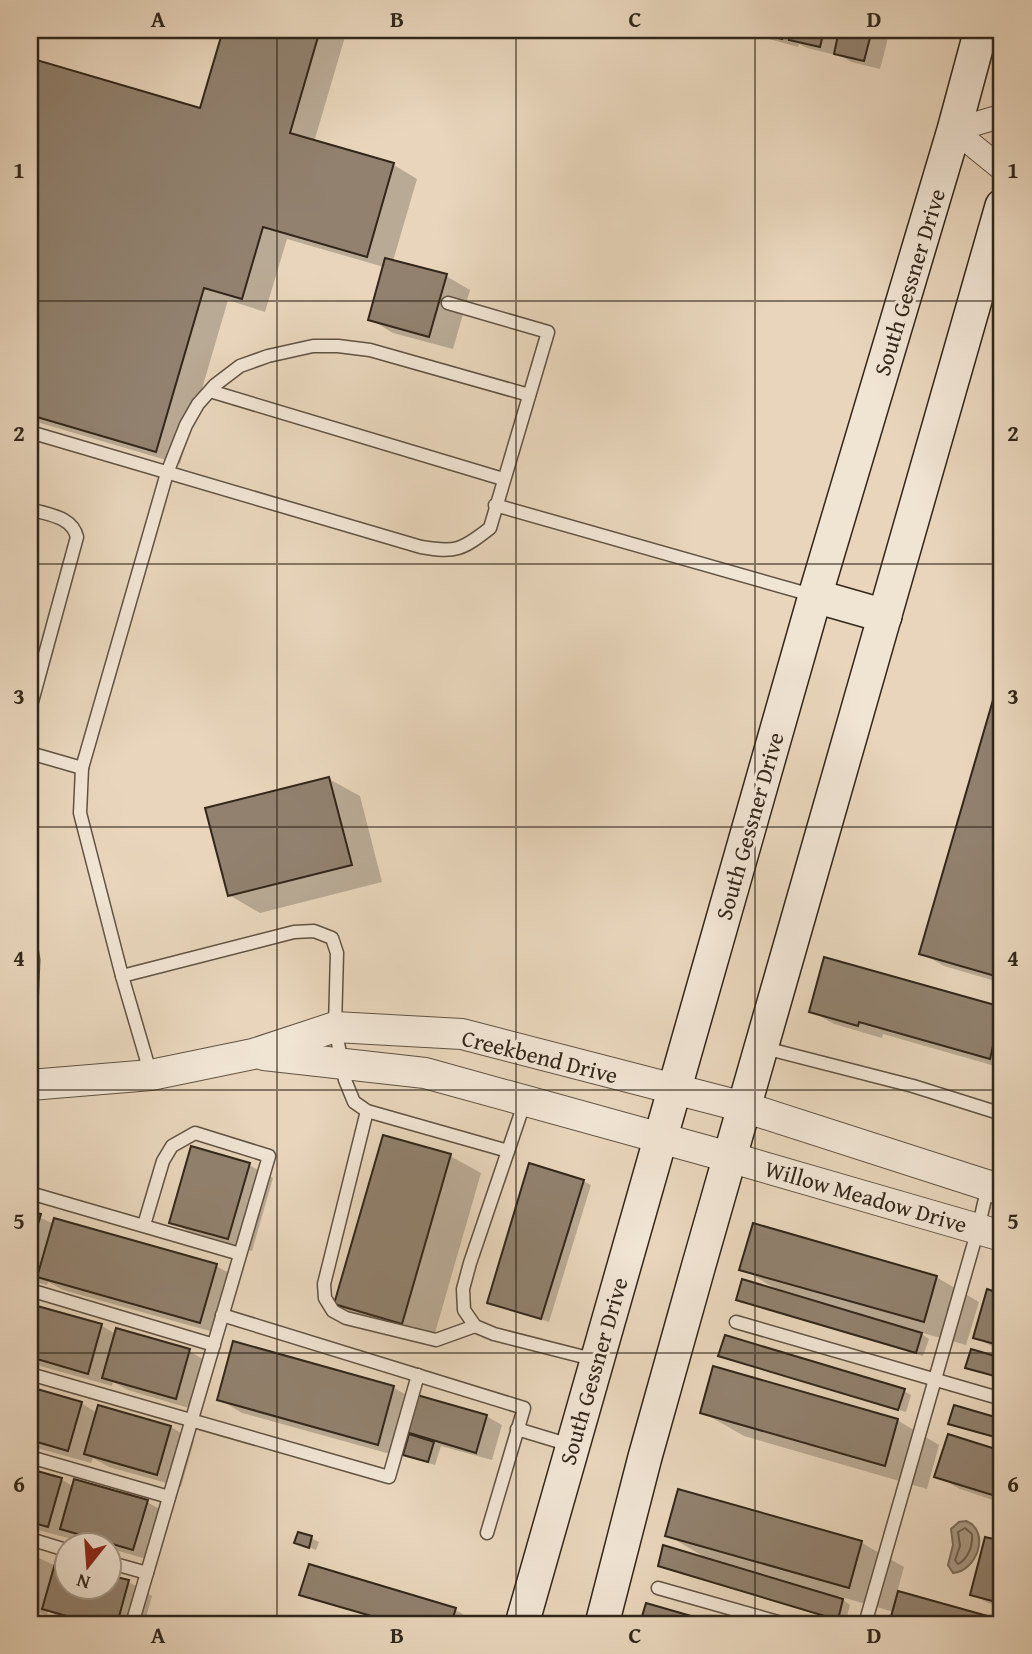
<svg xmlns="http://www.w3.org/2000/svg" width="1032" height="1654" viewBox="0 0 1032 1654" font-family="'Gentium Book Plus',serif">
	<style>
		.water { fill: #aa9a84; stroke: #7a6c5a; stroke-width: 2 }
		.shadow { fill: #0003; fill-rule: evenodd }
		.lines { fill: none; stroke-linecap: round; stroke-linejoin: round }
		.shore { stroke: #6e604f; stroke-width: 2 }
		.building { fill: #91816e; stroke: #32271a; stroke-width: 2 }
		.service-casing { stroke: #605242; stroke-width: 15 }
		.minor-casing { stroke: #605242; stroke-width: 25 }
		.tertiary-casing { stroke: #605242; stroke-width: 32 }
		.secondary-casing { stroke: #32271a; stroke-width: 36 }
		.service { stroke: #f0e4d3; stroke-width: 12 }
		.minor { stroke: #f0e4d3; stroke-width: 23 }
		.tertiary { stroke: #f0e4d3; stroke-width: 30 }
		.secondary { stroke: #f0e4d3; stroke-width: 33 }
		.grid { fill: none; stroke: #32271a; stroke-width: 2; stroke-opacity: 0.55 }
		.labels { text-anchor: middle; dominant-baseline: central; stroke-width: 6; stroke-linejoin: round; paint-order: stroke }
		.street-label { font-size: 23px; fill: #32271a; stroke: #f0e4d3 }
		.neatline { fill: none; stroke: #32271a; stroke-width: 2.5 }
		.grid-label { font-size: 23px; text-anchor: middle; font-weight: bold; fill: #32271a }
	</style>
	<rect width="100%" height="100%" fill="#e8d5bb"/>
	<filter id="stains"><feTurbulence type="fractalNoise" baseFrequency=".00286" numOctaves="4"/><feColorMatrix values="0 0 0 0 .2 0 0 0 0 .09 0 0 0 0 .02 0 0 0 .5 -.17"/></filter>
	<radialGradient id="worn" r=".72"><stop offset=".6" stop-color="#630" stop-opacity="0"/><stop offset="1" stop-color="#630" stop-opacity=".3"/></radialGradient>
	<path class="water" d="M966 1521C991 1531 977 1571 953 1573L948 1565 953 1545 951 1529 959 1522Z"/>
	<g class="shadow">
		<path d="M225 30H347L314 142 394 165 417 179 393 261 446 276 470 290 453 349 393 333 370 319 384 267 287 239 265 312 228 300 180 464 30 420V60L202 110Z"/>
		<path d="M730 30H890L880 69 851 62 836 53V55L807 48 799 44 798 47 769 39 754 30 753 35Z"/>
		<path d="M1002 675V983L944 966 921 953Z"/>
		<path d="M329 779 360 796 382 882 260 913 229 895Z"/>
		<path d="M826 959 1002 1009V1068L883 1034 882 1038 834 1024 811 1011Z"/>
		<path d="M450 1156 481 1173 433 1340 366 1321 336 1304Z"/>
		<path d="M249 1165 273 1178 252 1251 195 1235 171 1222Z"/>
		<path d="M583 1181 591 1185 549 1322 489 1302Z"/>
		<path d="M30 1213 54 1224 216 1266 240 1279 224 1335 63 1290 48 1282 47 1285 30 1280Z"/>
		<path d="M742 1269 936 1277 979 1302 966 1345 919 1332 929 1339 923 1356 745 1303 738 1299 778 1290Z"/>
		<path d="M988 1292 1002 1296V1352L975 1337Z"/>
		<path d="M30 1306 102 1326 116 1334 189 1351 212 1364 199 1411 128 1390 113 1382 112 1386 40 1366 30 1360Z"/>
		<path d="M235 1343 394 1388 417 1401 486 1416 502 1425 492 1460 441 1446 435 1465 412 1458 403 1453 401 1457 242 1413 219 1399ZM408 1431 418 1437V1438L408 1436Z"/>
		<path d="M972 1351 1002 1360V1379L967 1367Z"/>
		<path d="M720 1355 904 1391 911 1395 906 1412 728 1359Z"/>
		<path d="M30 1389 81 1403 97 1413 99 1407 171 1427 194 1441 181 1487 109 1467 93 1458 91 1463 30 1446Z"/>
		<path d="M955 1407 1002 1420V1440L957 1427 950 1423Z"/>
		<path d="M702 1412 897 1420 939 1445 927 1489 744 1436Z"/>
		<path d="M949 1437 1002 1453V1503L960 1489 936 1476Z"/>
		<path d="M30 1470 61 1479 74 1487 147 1502 170 1515 157 1562 108 1548V1546L86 1542 73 1535 72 1539 30 1528Z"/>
		<path d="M679 1491 862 1543 904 1567 897 1592 990 1618 1001 1624H891L894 1612 838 1596 850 1605 845 1623 667 1569 660 1565 708 1559 667 1535Z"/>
		<path d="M311 1538 319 1542 316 1550 296 1542Z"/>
		<path d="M987 1539 1002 1543V1607L988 1603 972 1594Z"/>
		<path d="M30 1554 56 1566 57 1562 66 1565V1588H108V1577L129 1582 152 1596 144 1624H75L48 1611 47 1615 30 1611Z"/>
		<path d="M301 1594 455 1610 463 1614 460 1624H397L309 1598Z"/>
		<path d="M648 1605 713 1624H646L642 1622Z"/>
	</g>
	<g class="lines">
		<path class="shore" d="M965 1528 972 1534C973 1546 968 1559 958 1564L955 1560 960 1546 958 1532Z"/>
	</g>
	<g class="building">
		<path d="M223 30H320L290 133 394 163 367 257 263 227 242 299 204 288 156 452 30 415V58L200 108Z"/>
		<path d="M752 30H785L782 39Z"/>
		<path d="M791 30H824L820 47 789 40Z"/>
		<path d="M839 30H872L864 61 834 54Z"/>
		<path d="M385 258 447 274 429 337 368 320Z"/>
		<path d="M1002 669V978L919 954Z"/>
		<path d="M329 777 352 865 228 896 205 808Z"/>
		<path d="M824 957 1002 1007 990 1059 859 1022 858 1026 809 1012Z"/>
		<path d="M383 1135 451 1154 402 1324 334 1304Z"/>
		<path d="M191 1146 250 1163 228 1239 169 1223Z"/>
		<path d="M529 1163 584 1180 541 1319 487 1303Z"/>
		<path d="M30 1211 41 1214 30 1252Z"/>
		<path d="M54 1218 217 1264 200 1323 37 1277Z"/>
		<path d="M753 1223 937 1276 924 1322 739 1270Z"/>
		<path d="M742 1279 922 1333 916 1353 736 1300Z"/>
		<path d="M987 1289 1002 1294V1346L973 1338Z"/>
		<path d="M30 1304 102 1324 88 1374 30 1357Z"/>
		<path d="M116 1328 190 1349 176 1399 102 1378Z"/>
		<path d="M725 1335 905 1389 898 1410 718 1356Z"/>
		<path d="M233 1341 394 1386 378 1445 217 1400Z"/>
		<path d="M971 1349 1002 1358V1378L965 1368Z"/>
		<path d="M713 1366 898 1419 885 1466 700 1413Z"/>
		<path d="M30 1387 82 1402 68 1451 30 1440Z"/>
		<path d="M417 1395 487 1415 476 1453 406 1432Z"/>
		<path d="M98 1405 171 1426 157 1475 84 1454Z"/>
		<path d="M954 1405 1002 1419V1439L948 1424Z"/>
		<path d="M409 1434 434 1442 428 1462 403 1455Z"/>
		<path d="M948 1434 1002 1451V1498L934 1477Z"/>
		<path d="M30 1469 62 1478 48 1527 30 1522Z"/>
		<path d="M74 1479 148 1500 133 1550 60 1529Z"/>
		<path d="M678 1489 862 1541 849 1588 665 1536Z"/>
		<path d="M298 1532 312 1536 309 1548 294 1543Z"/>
		<path d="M985 1537 1002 1541V1593L1000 1603 970 1595Z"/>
		<path d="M663 1545 843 1599 838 1620 658 1566Z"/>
		<path d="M56 1560 66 1563V1588H108V1575L129 1580 117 1624H94L42 1609Z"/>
		<path d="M309 1564 456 1608 451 1624H399L299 1595Z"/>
		<path d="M898 1591 991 1617 989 1624H889Z"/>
		<path d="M646 1603 719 1624 640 1623Z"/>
	</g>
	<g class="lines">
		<defs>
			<g id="service">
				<path d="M210 391 503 479"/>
				<path d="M30 432 421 547C456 553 462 550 490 528L548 332 448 303"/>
				<path d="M495 505 815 596"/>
				<path d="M30 509C48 515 72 516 77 537L30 709"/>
				<path d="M30 753 82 768"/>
				<path d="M30 941 33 960 30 1034"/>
				<path d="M122 976 294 932 314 931 332 938 337 953 335 1027 345 1080 354 1102 367 1111 508 1151"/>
				<path d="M761 1047 913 1086 1002 1114"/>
				<path d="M151 1075 122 976 80 813 82 768 167 473 186 425 198 404 215 385 240 366 268 356 313 346H338L370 350 529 395"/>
				<path d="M525 1101 470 1263 463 1289 464 1310 475 1326 494 1334 596 1360"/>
				<path d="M367 1111 328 1268 324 1284 325 1298 333 1311 346 1318 436 1340 475 1326"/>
				<path d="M30 1193 240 1254"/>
				<path d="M30 1290 214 1345"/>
				<path d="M222 1315 524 1408 487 1533"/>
				<path d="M736 1322 1002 1399"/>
				<path d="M30 1374 389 1477 418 1375"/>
				<path d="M517 1429 570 1445"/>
				<path d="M30 1457 169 1497"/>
				<path d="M30 1539 66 1550"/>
				<path d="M108 1562 147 1573"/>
				<path d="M658 1588 785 1624"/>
				<path d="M132 1624 269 1156 195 1133 172 1146 163 1161 144 1225"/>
				<path d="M865 1624 978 1229 988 1186"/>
			</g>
			<g id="minor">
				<path d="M954 130 1002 169"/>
				<path d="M954 130 1002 116"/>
			</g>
			<g id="tertiary">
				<path d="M264 1055 425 1073 729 1157 1002 1236"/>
				<path d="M30 1085 151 1075 253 1054 335 1027 462 1034 744 1107 1002 1190"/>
			</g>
			<g id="secondary">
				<path d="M815 596 885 616"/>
				<path d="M522 1624 815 596 954 130 981 30"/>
				<path d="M602 1624 645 1457 698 1268 1002 206"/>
			</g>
		</defs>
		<use href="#service" class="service-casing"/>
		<use href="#minor" class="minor-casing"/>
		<use href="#tertiary" class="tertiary-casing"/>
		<use href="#secondary" class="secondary-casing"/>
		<use href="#service" class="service"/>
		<use href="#minor" class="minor"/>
		<use href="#tertiary" class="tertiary"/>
		<use href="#secondary" class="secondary"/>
	</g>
	<path class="grid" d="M277 30V1624M516 30V1624M755 30V1624M30 301H1002M30 564H1002M30 827H1002M30 1090H1002M30 1353H1002"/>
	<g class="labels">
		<g class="street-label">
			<text transform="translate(909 282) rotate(-73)">South Gessner Drive</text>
			<text transform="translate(749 826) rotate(-74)">South Gessner Drive</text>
			<text transform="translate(540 1056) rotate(14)">Creekbend Drive</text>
			<text transform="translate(866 1196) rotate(16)">Willow Meadow Drive</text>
			<text transform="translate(593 1371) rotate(-74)">South Gessner Drive</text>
		</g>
	</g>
	<rect width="1032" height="1654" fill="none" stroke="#e8d5bb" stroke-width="77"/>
	<g transform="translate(88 1566) rotate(197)"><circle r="33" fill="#f0e4d3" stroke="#a49889" stroke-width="2"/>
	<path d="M0-5L12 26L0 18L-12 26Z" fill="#8f2418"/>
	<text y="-10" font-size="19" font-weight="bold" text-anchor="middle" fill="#32271a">N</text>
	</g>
	<rect x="38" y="38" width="955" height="1578" class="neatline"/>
	<g class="grid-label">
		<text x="158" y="27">A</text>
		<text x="397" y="27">B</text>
		<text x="635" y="27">C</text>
		<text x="874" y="27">D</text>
		<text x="19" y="178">1</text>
		<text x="1013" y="178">1</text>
		<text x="19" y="441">2</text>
		<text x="1013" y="441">2</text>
		<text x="19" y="704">3</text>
		<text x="1013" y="704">3</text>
		<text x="19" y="966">4</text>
		<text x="1013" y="966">4</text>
		<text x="19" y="1229">5</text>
		<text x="1013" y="1229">5</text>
		<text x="19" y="1492">6</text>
		<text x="1013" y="1492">6</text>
		<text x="158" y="1643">A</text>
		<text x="397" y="1643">B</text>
		<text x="635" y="1643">C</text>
		<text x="874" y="1643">D</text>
	</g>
	<rect width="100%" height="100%" filter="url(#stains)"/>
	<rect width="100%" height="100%" fill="url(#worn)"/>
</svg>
